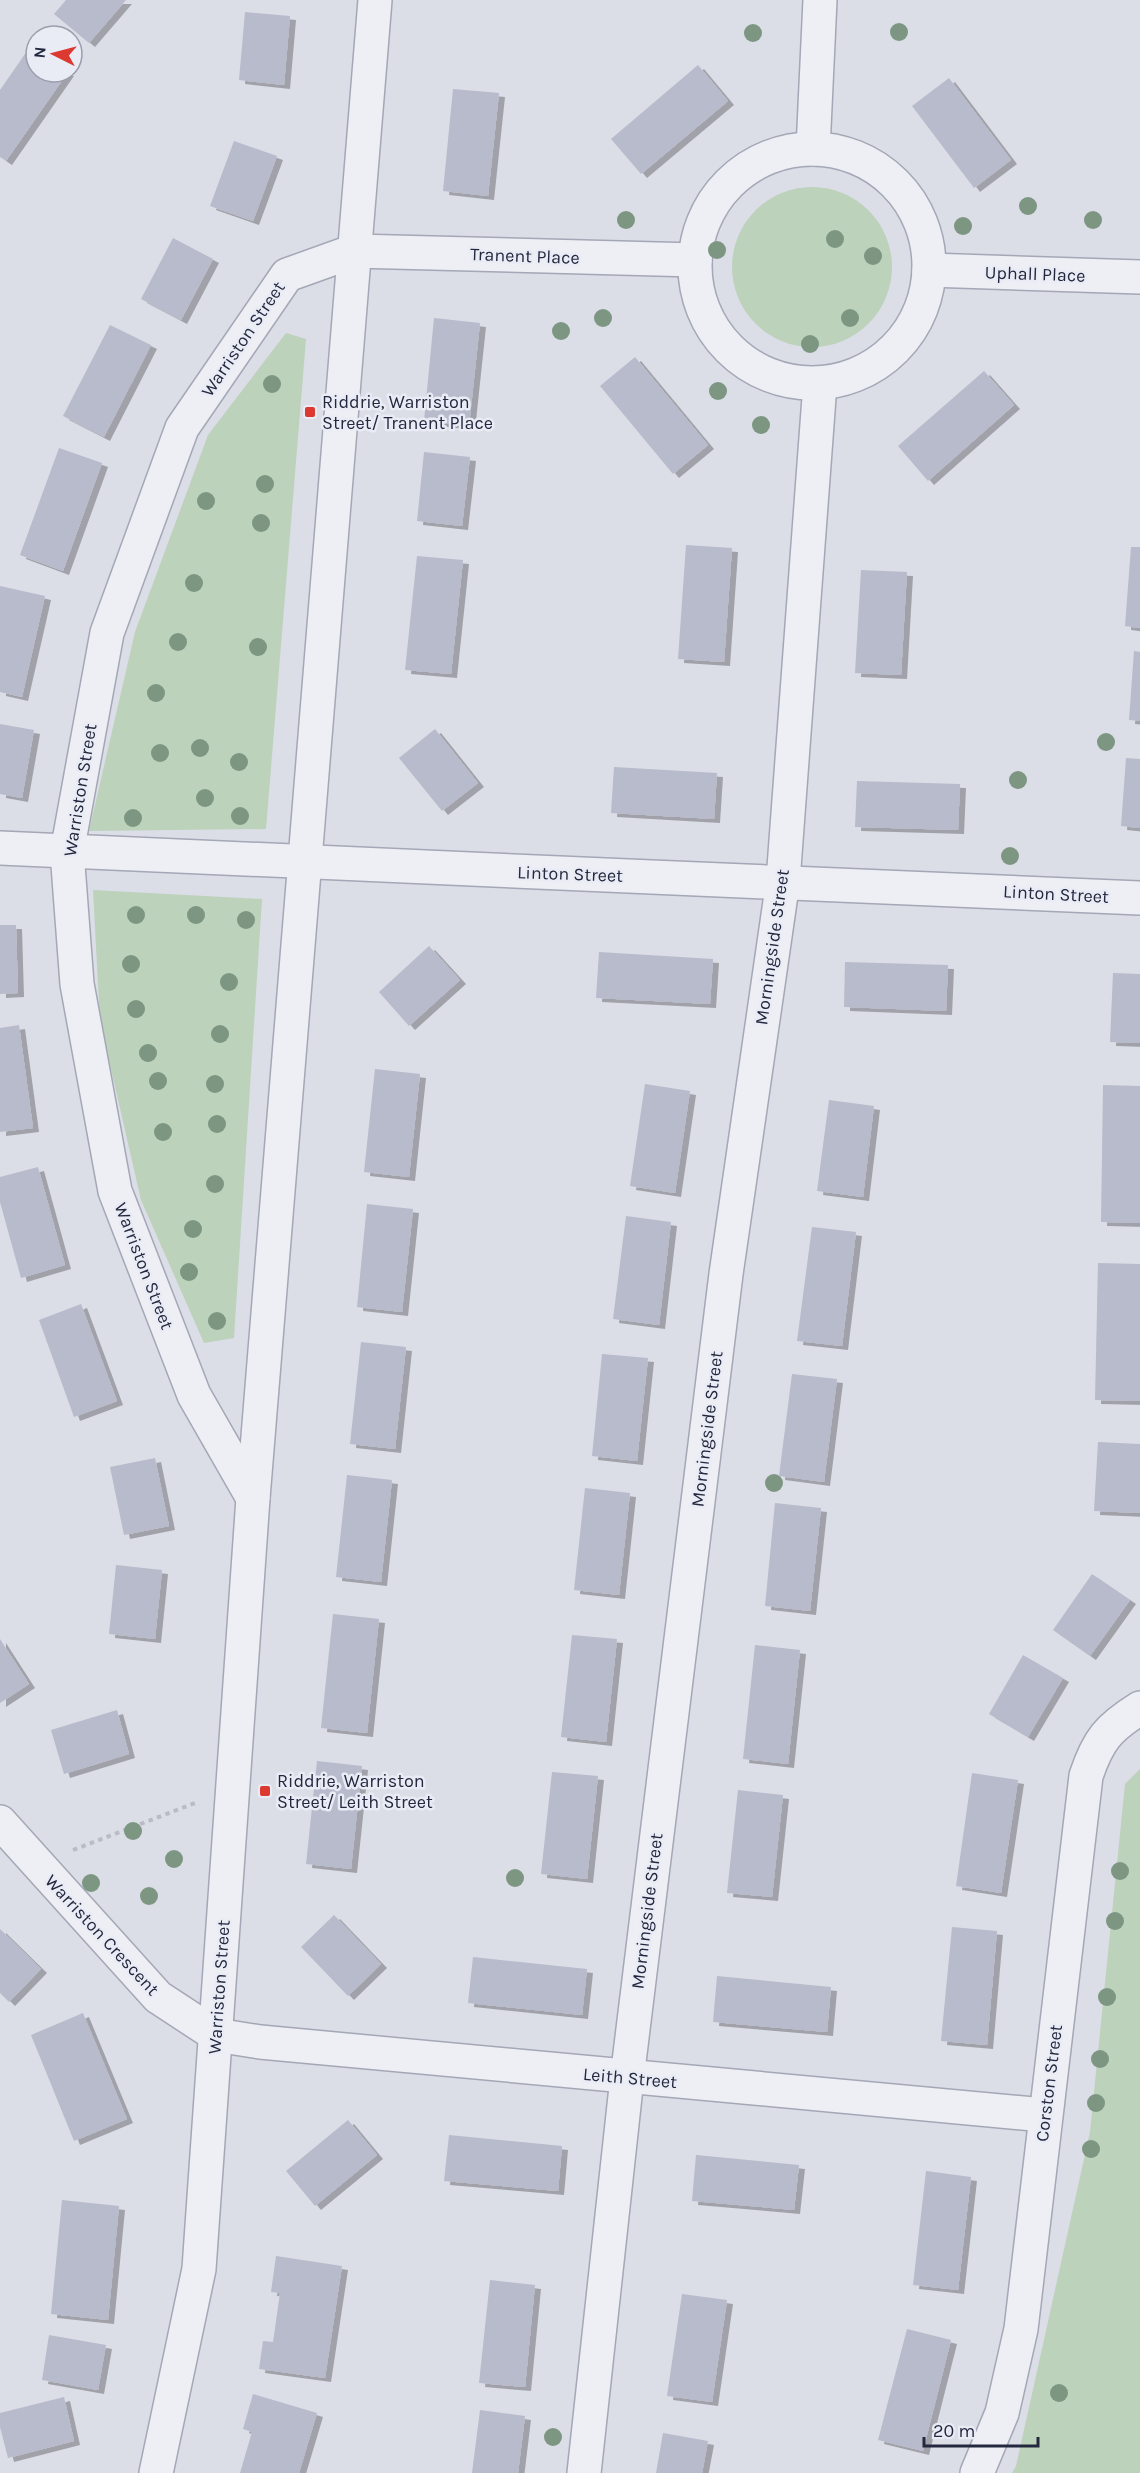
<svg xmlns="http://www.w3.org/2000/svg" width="1140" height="2473" viewBox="0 0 1140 2473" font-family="Karla,sans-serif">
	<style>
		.green { fill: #bcd2bb }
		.building { fill: #b8bbcb; filter: url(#shadow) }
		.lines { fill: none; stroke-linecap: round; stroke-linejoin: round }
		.street-casing { stroke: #a4a7b5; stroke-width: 36 }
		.path { stroke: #b9bbc6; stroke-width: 4; stroke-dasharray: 4.5 4.5; stroke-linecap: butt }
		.street { stroke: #eeeff5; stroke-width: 33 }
		.tree { fill: #7c9682 }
		.poi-dot { fill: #dc3930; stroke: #eaecf5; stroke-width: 2 }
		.labels { text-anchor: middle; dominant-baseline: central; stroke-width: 5; stroke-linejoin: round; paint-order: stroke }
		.street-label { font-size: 18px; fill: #23283f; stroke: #eaecf5 }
		.poi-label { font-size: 18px; fill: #23283f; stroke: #eaecf5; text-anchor: start }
	</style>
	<defs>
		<filter id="shadow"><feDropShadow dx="6" dy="4" stdDeviation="0" flood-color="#0004"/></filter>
	</defs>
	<rect width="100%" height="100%" fill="#dbdde7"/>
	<g class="green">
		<circle cx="812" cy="267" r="80"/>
		<path d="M286 333 306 339 266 829 89 831 135 632 208 435Z"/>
		<path d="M93 890 262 899 234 1338 204 1343 141 1200 100 1021Z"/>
		<path d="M1140 1769V2473H1012L1016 2466 1090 2132 1125 1784Z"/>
	</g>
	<g class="building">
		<path d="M66 0H126L89 43 54 14Z"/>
		<path d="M245 12 290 16 284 85 239 80Z"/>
		<path d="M34 41 36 43V72H68L6 161 0 157V90Z"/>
		<path d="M698 65 728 101 641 174 611 139Z"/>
		<path d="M949 78 1011 160 974 188 912 106Z"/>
		<path d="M453 89 499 93 488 196 443 191Z"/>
		<path d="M234 141 277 156 253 221 210 206Z"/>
		<path d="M173 238 213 259 181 320 141 299Z"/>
		<path d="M434 318 480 323 469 426 424 421Z"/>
		<path d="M110 325 151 345 104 437 63 416Z"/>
		<path d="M635 357 708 445 673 474 600 386Z"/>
		<path d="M984 371 1014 405 928 481 898 446Z"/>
		<path d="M59 448 102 463 63 571 20 555Z"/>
		<path d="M424 452 470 457 462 526 417 521Z"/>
		<path d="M686 545 732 548 724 662 678 659Z"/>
		<path d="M1131 547H1140V628L1125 626Z"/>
		<path d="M417 556 463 560 451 674 405 670Z"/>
		<path d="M861 570 907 572 901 675 855 673Z"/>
		<path d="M0 586 45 596 22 697 0 692Z"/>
		<path d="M1134 651 1140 652V721L1129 720Z"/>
		<path d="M0 724 34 730 22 798 0 794Z"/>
		<path d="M435 729 478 783 442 811 399 758Z"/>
		<path d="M1126 758 1140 759V828L1121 826Z"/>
		<path d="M614 767 717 773 714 819 611 813Z"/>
		<path d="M857 781 960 784 958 830 855 827Z"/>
		<path d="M0 925H16L18 993 0 994Z"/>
		<path d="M429 946 460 980 409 1026 379 992Z"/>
		<path d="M599 952 713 959 710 1004 596 998Z"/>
		<path d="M845 962 948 965 946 1011 844 1007Z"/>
		<path d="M1113 973 1140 974V1043L1110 1042Z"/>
		<path d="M19 1025 33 1128 0 1132V1028Z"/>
		<path d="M375 1069 420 1074 409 1177 364 1172Z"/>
		<path d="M645 1084 690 1091 675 1193 630 1186Z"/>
		<path d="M1103 1085 1140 1086V1223L1101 1222Z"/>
		<path d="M829 1100 874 1106 863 1197 817 1191Z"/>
		<path d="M38 1167 65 1265 21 1278 0 1202V1177Z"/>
		<path d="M367 1204 413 1209 402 1312 357 1307Z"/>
		<path d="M626 1216 671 1222 659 1325 613 1319Z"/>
		<path d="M812 1227 856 1232 842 1346 797 1341Z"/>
		<path d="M1098 1263 1140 1264V1401L1095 1400Z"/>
		<path d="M81 1304 117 1401 74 1417 39 1320Z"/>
		<path d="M361 1342 406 1347 395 1449 350 1444Z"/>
		<path d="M602 1354 648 1358 637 1461 592 1456Z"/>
		<path d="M792 1374 837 1379 824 1482 779 1476Z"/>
		<path d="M1098 1442 1140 1444V1513L1094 1511Z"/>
		<path d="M155 1458 169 1526 124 1535 110 1467Z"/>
		<path d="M347 1475 392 1480 381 1582 336 1577Z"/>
		<path d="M585 1488 630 1493 619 1595 574 1590Z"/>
		<path d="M775 1503 821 1508 810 1611 765 1606Z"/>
		<path d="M116 1565 162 1570 155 1639 109 1634Z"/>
		<path d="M1092 1574 1130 1600 1090 1656 1053 1630Z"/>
		<path d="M333 1614 379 1619 367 1733 321 1728Z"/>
		<path d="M572 1635 617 1639 606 1742 561 1737Z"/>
		<path d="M0 1639 29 1684 0 1703Z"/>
		<path d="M755 1645 800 1650 788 1764 743 1759Z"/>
		<path d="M1023 1655 1063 1678 1028 1737 989 1714Z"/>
		<path d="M117 1710 129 1754 64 1774 51 1730Z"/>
		<path d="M317 1761 362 1766 351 1869 306 1864Z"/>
		<path d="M552 1772 598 1776 587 1879 541 1874Z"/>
		<path d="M972 1773 1018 1780 1001 1893 956 1886Z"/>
		<path d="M738 1790 783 1795 772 1897 727 1893Z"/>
		<path d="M334 1915 381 1964 348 1996 301 1947Z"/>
		<path d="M952 1927 997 1931 987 2045 941 2041Z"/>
		<path d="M0 1929 41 1969 9 2002 0 1993Z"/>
		<path d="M473 1957 587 1969 582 2015 468 2003Z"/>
		<path d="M717 1976 831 1987 827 2032 713 2022Z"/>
		<path d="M83 2013 127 2119 74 2141 31 2035Z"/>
		<path d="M348 2120 377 2155 315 2206 286 2171Z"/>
		<path d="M449 2135 562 2146 558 2191 444 2181Z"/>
		<path d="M696 2155 799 2165 794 2210 692 2201Z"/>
		<path d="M926 2171 971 2177 958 2290 913 2285Z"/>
		<path d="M62 2200 119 2206 108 2320 51 2314Z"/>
		<path d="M276 2256 342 2266 325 2378 259 2369 263 2341 273 2342 280 2293 271 2292Z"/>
		<path d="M490 2280 535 2285 525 2387 479 2383Z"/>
		<path d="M682 2294 727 2300 712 2402 667 2396Z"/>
		<path d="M907 2329 951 2340 923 2451 878 2440Z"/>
		<path d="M49 2335 106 2345 98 2390 42 2380Z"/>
		<path d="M253 2394 317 2413 299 2473H240L252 2432 243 2429Z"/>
		<path d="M64 2397 74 2441 8 2458 0 2427V2413Z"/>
		<path d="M480 2410 525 2416 518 2473H472Z"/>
		<path d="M663 2433 708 2441 702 2473H656Z"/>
	</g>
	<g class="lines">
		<defs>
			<g id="street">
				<path d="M813 149 820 0"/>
				<circle cx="812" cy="266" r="117"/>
				<path d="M929 270 1140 277"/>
				<path d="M0 848C380 868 760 880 1140 898"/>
				<path d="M253 1498 194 1395 115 1191 77 984 67 852 107 633 182 428 287 275 354 251 695 260"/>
				<path d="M0 1822 158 1997 216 2035 260 2042 1044 2115"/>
				<path d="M156 2473 199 2269 253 1498 375 0"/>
				<path d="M584 2473 627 2078 726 1274 783 881 820 384"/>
				<path d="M977 2473 1002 2413 1021 2329 1086 1776C1098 1740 1108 1728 1140 1708"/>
			</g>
		</defs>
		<use href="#street" class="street-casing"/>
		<path class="path" d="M73 1850 195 1803"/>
		<use href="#street" class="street"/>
	</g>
	<g class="tree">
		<circle cx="899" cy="32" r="9"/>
		<circle cx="753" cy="33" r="9"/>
		<circle cx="1028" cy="206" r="9"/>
		<circle cx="626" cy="220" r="9"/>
		<circle cx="1093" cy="220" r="9"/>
		<circle cx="963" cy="226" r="9"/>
		<circle cx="835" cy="239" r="9"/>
		<circle cx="717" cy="250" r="9"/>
		<circle cx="873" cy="256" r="9"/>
		<circle cx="603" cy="318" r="9"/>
		<circle cx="850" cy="318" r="9"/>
		<circle cx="561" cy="331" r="9"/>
		<circle cx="810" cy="344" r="9"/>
		<circle cx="272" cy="384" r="9"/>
		<circle cx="718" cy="391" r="9"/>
		<circle cx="761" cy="425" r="9"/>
		<circle cx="265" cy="484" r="9"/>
		<circle cx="206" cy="501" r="9"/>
		<circle cx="261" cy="523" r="9"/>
		<circle cx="194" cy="583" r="9"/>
		<circle cx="178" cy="642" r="9"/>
		<circle cx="258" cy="647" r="9"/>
		<circle cx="156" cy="693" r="9"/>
		<circle cx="1106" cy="742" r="9"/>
		<circle cx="200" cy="748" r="9"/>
		<circle cx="160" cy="753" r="9"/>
		<circle cx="239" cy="762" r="9"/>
		<circle cx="1018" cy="780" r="9"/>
		<circle cx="205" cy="798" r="9"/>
		<circle cx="240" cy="816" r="9"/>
		<circle cx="133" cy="818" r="9"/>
		<circle cx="1010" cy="856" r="9"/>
		<circle cx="136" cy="915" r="9"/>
		<circle cx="196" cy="915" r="9"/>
		<circle cx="246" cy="920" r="9"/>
		<circle cx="131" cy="964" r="9"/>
		<circle cx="229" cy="982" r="9"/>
		<circle cx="136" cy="1009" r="9"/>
		<circle cx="220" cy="1034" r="9"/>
		<circle cx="148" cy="1053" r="9"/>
		<circle cx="158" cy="1081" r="9"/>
		<circle cx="215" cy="1084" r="9"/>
		<circle cx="217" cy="1124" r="9"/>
		<circle cx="163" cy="1132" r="9"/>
		<circle cx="215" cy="1184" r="9"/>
		<circle cx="193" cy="1229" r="9"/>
		<circle cx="189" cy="1272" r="9"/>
		<circle cx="217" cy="1321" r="9"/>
		<circle cx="774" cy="1483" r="9"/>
		<circle cx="133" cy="1831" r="9"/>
		<circle cx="174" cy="1859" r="9"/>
		<circle cx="1120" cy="1871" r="9"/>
		<circle cx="515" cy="1878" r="9"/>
		<circle cx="91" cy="1883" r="9"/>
		<circle cx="149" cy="1896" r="9"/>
		<circle cx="1115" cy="1921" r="9"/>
		<circle cx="1107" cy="1997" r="9"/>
		<circle cx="1100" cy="2059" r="9"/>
		<circle cx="1096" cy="2103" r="9"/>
		<circle cx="1091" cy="2149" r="9"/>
		<circle cx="1059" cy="2393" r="9"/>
		<circle cx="553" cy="2437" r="9"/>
	</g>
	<g class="poi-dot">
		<rect x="304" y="406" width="12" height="12" rx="3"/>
		<rect x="259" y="1785" width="12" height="12" rx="3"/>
	</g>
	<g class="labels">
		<g class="street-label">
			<text transform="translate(525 256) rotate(2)">Tranent Place</text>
			<text transform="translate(1035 274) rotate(2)">Uphall Place</text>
			<text transform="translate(243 339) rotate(-56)">Warriston Street</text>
			<text transform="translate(80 790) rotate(-81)">Warriston Street</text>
			<text transform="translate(570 874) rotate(2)">Linton Street</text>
			<text transform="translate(1056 894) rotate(3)">Linton Street</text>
			<text transform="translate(772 947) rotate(-82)">Morningside Street</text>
			<text transform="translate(144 1266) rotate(69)">Warriston Street</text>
			<text transform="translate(707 1429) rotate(-83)">Morningside Street</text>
			<text transform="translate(647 1911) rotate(-83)">Morningside Street</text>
			<text transform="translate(102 1935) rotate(47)">Warriston Crescent</text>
			<text transform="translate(219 1987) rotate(-86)">Warriston Street</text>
			<text transform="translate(630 2078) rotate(5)">Leith Street</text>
			<text transform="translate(1049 2083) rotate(-83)">Corston Street</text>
		</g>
		<g class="poi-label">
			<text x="322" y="402">Riddrie, Warriston<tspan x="322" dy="21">Street/ Tranent Place</tspan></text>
			<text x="277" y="1781">Riddrie, Warriston<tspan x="277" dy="21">Street/ Leith Street</tspan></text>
		</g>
	</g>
	<g transform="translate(54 54) rotate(276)"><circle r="28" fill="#eaecf5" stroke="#9a9eac" stroke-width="1.5"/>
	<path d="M0-4.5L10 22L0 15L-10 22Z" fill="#dc3930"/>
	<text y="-9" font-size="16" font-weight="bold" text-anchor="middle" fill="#23283f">N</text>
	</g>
	<path d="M924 2437v9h114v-9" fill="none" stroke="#23283f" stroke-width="3"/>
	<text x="933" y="2437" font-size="18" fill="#23283f" stroke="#eaecf5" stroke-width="4.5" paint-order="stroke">20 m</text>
</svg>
